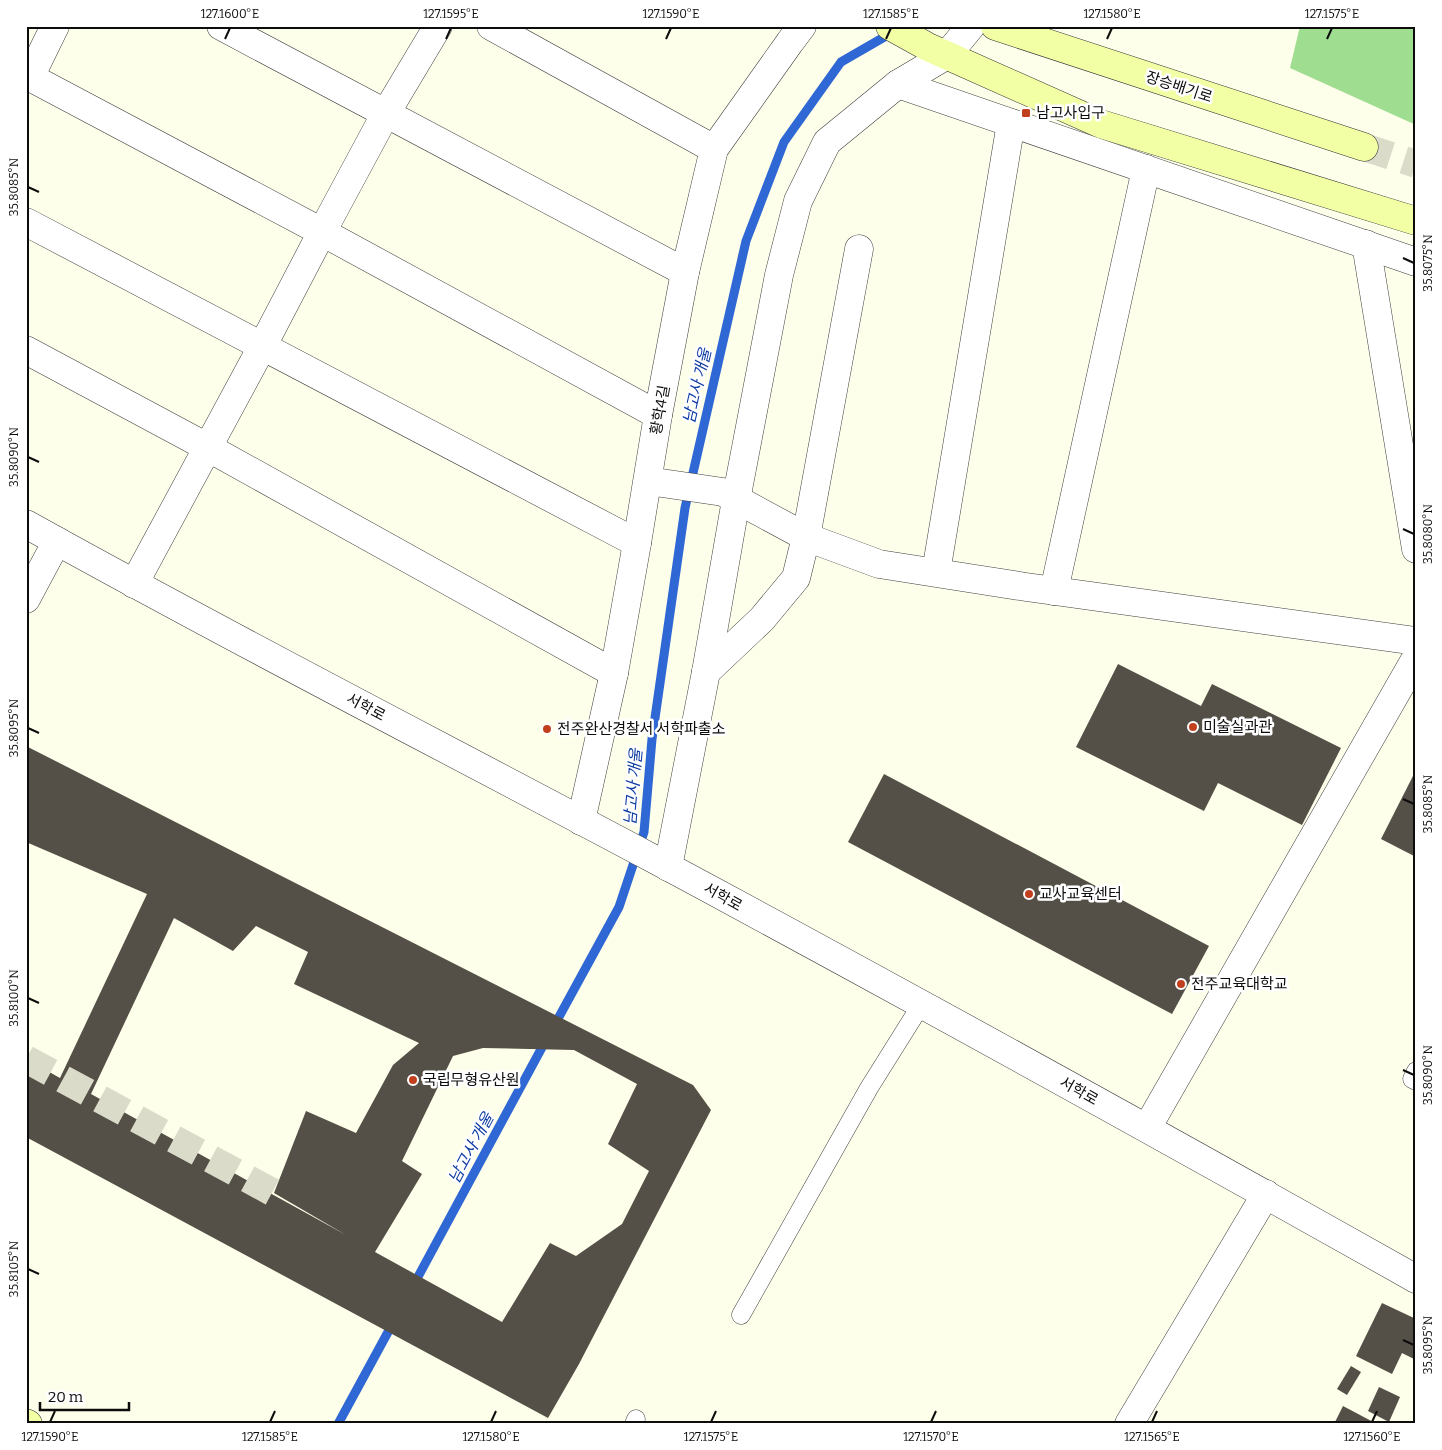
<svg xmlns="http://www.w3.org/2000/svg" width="1442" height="1450" viewBox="0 0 1442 1450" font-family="Bitter,'Noto Sans KR',serif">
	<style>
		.forest { fill: #9fdd90 }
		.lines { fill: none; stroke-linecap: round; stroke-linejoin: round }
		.stream { stroke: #2f68d4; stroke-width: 9 }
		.building { fill: #555047; fill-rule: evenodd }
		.street-tunnel { stroke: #dadbc9; stroke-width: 28; stroke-dasharray: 28 14; stroke-linecap: butt }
		.secondary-tunnel { stroke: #dadbc9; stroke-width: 28; stroke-dasharray: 28 14; stroke-linecap: butt }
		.lane-casing { stroke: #3f3f3f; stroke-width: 19 }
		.street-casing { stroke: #3f3f3f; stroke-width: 29 }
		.secondary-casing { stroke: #2e2e2e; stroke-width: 29 }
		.lane { stroke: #fff; stroke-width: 18 }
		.street { stroke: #fff; stroke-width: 28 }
		.secondary { stroke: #f2ffa5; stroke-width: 28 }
		.ticks { fill: none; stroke: #0c0c0c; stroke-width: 2 }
		.poi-dot { fill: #c23f1d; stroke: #fff; stroke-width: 2 }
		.labels { text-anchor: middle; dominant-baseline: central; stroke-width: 5; stroke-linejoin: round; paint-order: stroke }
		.street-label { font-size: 15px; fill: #0c0c0c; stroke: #fff }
		.poi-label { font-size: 15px; fill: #0c0c0c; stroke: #fff; text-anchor: start }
		.water-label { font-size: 16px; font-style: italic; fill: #0f3ca3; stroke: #fff }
		.neatline { fill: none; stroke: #0c0c0c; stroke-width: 2 }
		.ticks-label { font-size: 12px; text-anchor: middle; fill: #0c0c0c }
	</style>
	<rect width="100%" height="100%" fill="#feffea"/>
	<path class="forest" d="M1300 26H1416V125L1290 68Z"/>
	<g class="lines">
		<g class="stream">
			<path d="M554 1026 619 907 644 832 652 739 685 508 746 241 784 142 841 62 893 32"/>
			<path d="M413 1286 546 1040"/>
			<path d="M338 1424 394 1321"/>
		</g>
	</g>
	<g class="building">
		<path d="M1118 664 1201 706 1212 684 1341 748 1302 825 1218 783 1204 811 1076 747Z"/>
		<path d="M26 746 693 1085 711 1110 579 1364 548 1418 26 1137V1059L60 1078 147 894 26 842ZM174 918 233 951 256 926 308 952 294 984 419 1043 393 1065 356 1133 306 1111 274 1193 346 1235 91 1094ZM483 1048 574 1050 637 1084 608 1144 649 1171 622 1224 576 1256 550 1243 502 1322 375 1252 422 1174 402 1161 453 1056Z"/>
		<path d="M1416 770V857L1381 839Z"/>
		<path d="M884 774 1209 946 1172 1014 848 842Z"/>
		<path d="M1382 1303 1416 1319V1360L1402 1353 1392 1374 1356 1356Z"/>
		<path d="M1351 1366 1361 1372 1347 1395 1337 1389Z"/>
		<path d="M1379 1387 1400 1397 1389 1422 1368 1411Z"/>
		<path d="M1343 1406 1377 1424H1334Z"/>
	</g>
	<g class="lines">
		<path class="street-tunnel" d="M26 1059 274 1193"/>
		<path class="secondary-tunnel" d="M1364 147 1416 164"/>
		<defs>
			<g id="lane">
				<path d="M1416 1071 1412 1079 1416 1081"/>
				<path d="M741 1315 869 1088 921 1005"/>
				<path d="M634 1424 636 1419"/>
			</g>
			<g id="street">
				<path d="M221 26 685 272"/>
				<path d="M438 26 386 113 322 232 658 415"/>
				<path d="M491 26 714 149"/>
				<path d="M26 75 322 232 263 345 134 584"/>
				<path d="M30 77 55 26"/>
				<path d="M898 84 1416 262"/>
				<path d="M26 222 637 543"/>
				<path d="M1366 244 1416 549"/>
				<path d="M26 350 207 447 614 673"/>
				<path d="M648 481 723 492 806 537 879 564 1026 587 1416 641"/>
				<path d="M26 524C232 639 442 746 650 857 907 995 1162 1136 1416 1279"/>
				<path d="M936 572 1011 123"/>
				<path d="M1054 591 1146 169"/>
				<path d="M26 599 57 541"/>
				<path d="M706 672 762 619 796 578 806 537 859 249"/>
				<path d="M581 821 614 673 637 543 658 415 685 272 714 149 790 42 802 26"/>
				<path d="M668 867 706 672 736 500 779 275 798 201 827 142 898 84 947 55 971 26"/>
				<path d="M1147 1128 1416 658"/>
				<path d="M1129 1424 1266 1194"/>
			</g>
			<g id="secondary">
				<path d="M890 26 928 47 1101 124 1416 221"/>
				<path d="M995 26 1364 147"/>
				<path d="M26 1423 28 1424"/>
			</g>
		</defs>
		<use href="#lane" class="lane-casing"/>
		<use href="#street" class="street-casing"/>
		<use href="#secondary" class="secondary-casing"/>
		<use href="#lane" class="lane"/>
		<use href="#street" class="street"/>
		<use href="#secondary" class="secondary"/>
	</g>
	<path class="ticks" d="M225 39 230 28M446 39 451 28M666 39 671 28M886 39 891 28M1107 39 1112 28M1327 39 1332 28M28 187 39 192M1403 258 1414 263M28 457 39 462M1403 529 1414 534M28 728 39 733M1403 799 1414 804M28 998 39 1003M1403 1070 1414 1075M28 1269 39 1274M1403 1340 1414 1345M50 1422 55 1411M270 1422 275 1411M491 1422 496 1411M711 1422 716 1411M931 1422 936 1411M1152 1422 1157 1411M1372 1422 1377 1411"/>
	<g class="poi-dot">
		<rect x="1021" y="108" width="10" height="10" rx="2.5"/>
		<circle cx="1193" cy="727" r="5"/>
		<circle cx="547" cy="729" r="5"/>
		<circle cx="1029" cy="894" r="5"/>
		<circle cx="1181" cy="984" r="5"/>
		<circle cx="413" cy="1080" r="5"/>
	</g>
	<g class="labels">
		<g class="street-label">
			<text transform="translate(1179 87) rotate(18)">장승배기로</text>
			<text transform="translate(660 410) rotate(-80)">황학4길</text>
			<text transform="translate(366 707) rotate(28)">서학로</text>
			<text transform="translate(723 897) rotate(29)">서학로</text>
			<text transform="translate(1079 1091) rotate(29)">서학로</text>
		</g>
		<g class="poi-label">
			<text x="1036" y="113">남고사입구</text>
			<text x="1203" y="727">미술실과관</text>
			<text x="557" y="729">전주완산경찰서 서학파출소</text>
			<text x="1039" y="894">교사교육센터</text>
			<text x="1191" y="984">전주교육대학교</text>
			<text x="423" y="1080">국립무형유산원</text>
		</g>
		<g class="water-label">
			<text transform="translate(697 386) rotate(-77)">남고사 개울</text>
			<text transform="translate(633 787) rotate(-85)">남고사 개울</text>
			<text transform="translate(471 1148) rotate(-62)">남고사 개울</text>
		</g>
	</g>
	<rect width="1442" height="1450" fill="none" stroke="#ffffff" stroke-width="55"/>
	<path d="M40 1402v8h89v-8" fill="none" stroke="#0c0c0c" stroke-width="2.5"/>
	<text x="48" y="1402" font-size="15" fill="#0c0c0c" stroke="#ffffff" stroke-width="4" paint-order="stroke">20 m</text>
	<rect x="28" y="28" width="1386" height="1394" class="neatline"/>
	<g class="ticks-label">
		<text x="230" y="18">127.1600°E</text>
		<text x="451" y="18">127.1595°E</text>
		<text x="671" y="18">127.1590°E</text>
		<text x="891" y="18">127.1585°E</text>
		<text x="1112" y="18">127.1580°E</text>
		<text x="1332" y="18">127.1575°E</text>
		<text transform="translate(14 187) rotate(-90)" y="4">35.8085°N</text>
		<text transform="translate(1428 263) rotate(-90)" y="4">35.8075°N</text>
		<text transform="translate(14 457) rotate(-90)" y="4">35.8090°N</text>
		<text transform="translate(1428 534) rotate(-90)" y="4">35.8080°N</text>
		<text transform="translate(14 728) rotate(-90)" y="4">35.8095°N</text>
		<text transform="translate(1428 804) rotate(-90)" y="4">35.8085°N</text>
		<text transform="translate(14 998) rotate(-90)" y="4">35.8100°N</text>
		<text transform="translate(1428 1075) rotate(-90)" y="4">35.8090°N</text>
		<text transform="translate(14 1269) rotate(-90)" y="4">35.8105°N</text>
		<text transform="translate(1428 1345) rotate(-90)" y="4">35.8095°N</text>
		<text x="50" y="1441">127.1590°E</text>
		<text x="270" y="1441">127.1585°E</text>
		<text x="491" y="1441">127.1580°E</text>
		<text x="711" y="1441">127.1575°E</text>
		<text x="931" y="1441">127.1570°E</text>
		<text x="1152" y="1441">127.1565°E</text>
		<text x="1372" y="1441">127.1560°E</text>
	</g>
</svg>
